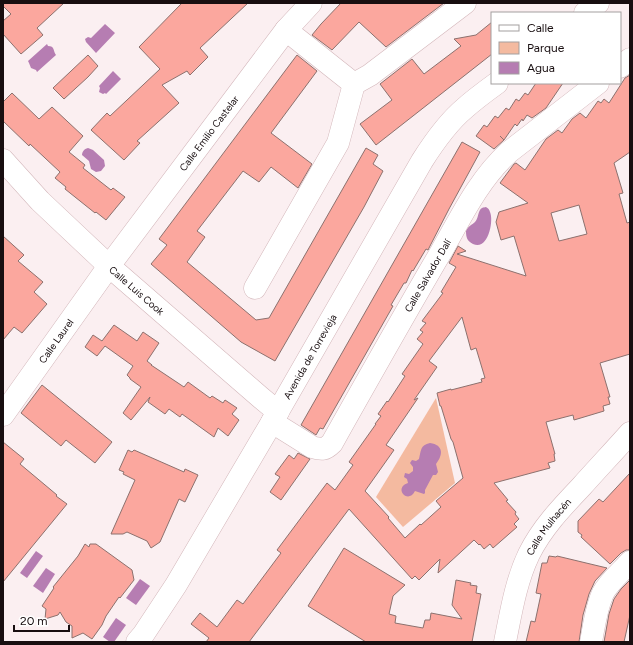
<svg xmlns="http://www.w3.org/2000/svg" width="633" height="645" viewBox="0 0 633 645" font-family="Figtree,sans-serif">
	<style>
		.green { fill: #f4baa0 }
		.water { fill: #b67db2 }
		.building { fill: #fba79e; stroke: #8c716e; fill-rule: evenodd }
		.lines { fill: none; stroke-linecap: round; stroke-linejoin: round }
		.minor-casing { stroke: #d3b6ba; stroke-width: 23 }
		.minor { stroke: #fff; stroke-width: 22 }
		.labels { text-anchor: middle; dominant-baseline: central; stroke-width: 3.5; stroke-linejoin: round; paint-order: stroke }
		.street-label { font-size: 10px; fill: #180e10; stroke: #fff }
	</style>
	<rect width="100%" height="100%" fill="#fbeff1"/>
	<path class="green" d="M436 398 455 483 403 527 376 497Z"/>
	<g class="water">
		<path d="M105 24 115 33 96 53 86 42 85 39 88 37 91 38Z"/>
		<path d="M47 44 48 46C55 46 53 51 56 55L37 72 36 70 31 68 29 63 28 61Z"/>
		<path d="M113 71 121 79 106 94 105 93 103 94 99 92 100 88 99 86Z"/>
		<path d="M88 148 93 150 104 160 105 166 101 171 96 172 91 169 89 161 82 155C82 152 84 149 88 148Z"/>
		<path d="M486 207C489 209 489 209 490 212 494 221 488 251 473 244 467 241 466 237 466 231 468 226 472 225 475 222 478 219 478 213 480 210 482 207 483 208 486 207Z"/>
		<path d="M430 443C444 445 443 455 436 464L438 472 436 475H433L425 490V493L424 494 415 491C408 505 393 488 408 483L407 479 404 477 405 473 409 474 413 471V467L410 463 412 460 416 461 419 459C421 451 420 445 430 443Z"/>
		<path d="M36 551 43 556 27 578 20 573Z"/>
		<path d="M46 568 55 574 43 593 33 586Z"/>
		<path d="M140 579 150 586 136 605 126 598Z"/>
		<path d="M116 618 126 625 114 642H110L103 637Z"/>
	</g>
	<g class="building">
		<path d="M3 3H64L37 28 43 35 21 54 3 34V21L11 14 3 6Z"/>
		<path d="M182 3H248L200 48 208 57 190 75 187 71 162 85 179 103 137 141 140 143 124 160 91 130 107 113 110 116 160 69 139 47Z"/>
		<path d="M341 3H444L386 47 359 22 332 50 312 35 321 24Z"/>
		<path d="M492 22V54L376 145 360 124 392 100 380 84 412 59 424 74 461 46 454 39 476 35Z"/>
		<path d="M88 55 98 66 88 77 64 99 53 88Z"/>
		<path d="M297 55 317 71 271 133 312 164 298 188 271 167 259 182 243 171 197 231 205 237 187 262 256 320 269 318 366 148 378 155 373 164 383 171 364 207 275 361 241 342 151 264 167 245 159 239Z"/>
		<path d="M630 75V152L614 163 623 193 619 194 627 223 630 222V354L600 363 610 397H608L610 404 603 406 604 411 574 420 573 415 546 422 555 454H554L555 461 548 463 550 468 494 483 508 500 506 501 516 512 515 514 519 519 514 524 517 527 493 548 490 544 484 549 480 544 479 545 474 540 438 573 440 559 419 580 415 576 412 579 349 509 249 642H206L209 638 191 624 200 613 217 627 237 600 243 604 281 553 277 550 327 483 335 490 353 465 349 462 376 424H375L381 416 378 414 387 401 388 402 405 376 402 374 423 344 417 339 423 332 420 330 426 323 422 321 443 293 441 292 456 267 449 263 458 246 466 251 457 254 526 276 514 236 501 240 496 222 499 212 528 203 500 183 514 164 516 163 525 170 546 139 558 130 562 133 572 119 580 113 586 118 598 101 601 103 604 99 609 103 625 78ZM579 205 587 234 559 241 551 213ZM462 317 471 350 476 348 485 378 481 379 482 382 451 390V389L437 393 440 406H441L451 439 453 442 463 478 436 501 441 507 421 525 420 524 405 538 388 518 389 517 365 491 394 450 386 445 418 398 414 400 437 367 429 361Z"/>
		<path d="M536 83H563L546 108 532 118 527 115 523 121 522 119 517 126 515 124 504 140 500 136 504 140 494 149 476 136 484 125 487 127 495 116 498 118 506 108 509 110 516 99 519 101 525 93 528 95Z"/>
		<path d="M12 93 39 119 52 107 83 136 69 152 85 165 83 168 111 190 113 188 125 197 106 220 96 212 95 213 65 189 66 187 55 178 60 172 30 144 29 146 3 121V102Z"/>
		<path d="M462 142 480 152 449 209 430 246 428 250 426 249 413 271 412 270 406 283H404L391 305 393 306 323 429 320 428 316 435 301 425Z"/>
		<path d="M3 236 24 255 18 261 43 282 34 292 47 304 22 333 14 327 3 340Z"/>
		<path d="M114 325 137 341 143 332 159 343 147 361 152 365H151L184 387 188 382 210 398 212 396 223 403 225 400 237 408 232 414 239 420 228 436 218 428 214 437 182 414 180 417 169 409 165 414 148 402 150 397 131 420 123 413 141 387 130 379V378L127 375 133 366 105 346 97 356 85 347 93 335 102 341Z"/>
		<path d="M42 385 112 442 95 463 66 440 61 446 21 413Z"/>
		<path d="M3 442 24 459 20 464 57 495 56 496 67 504 3 582Z"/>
		<path d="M128 450 132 452 134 450 184 472 185 469 198 475 185 502 179 499 160 542 151 548 147 541 127 532 123 534H111L135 480 123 474 124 472 119 470Z"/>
		<path d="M298 453 310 459 281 500 270 492 280 477 275 474 289 455 294 459Z"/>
		<path d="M630 473V550H626L621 553 610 564 581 537 582 535 578 532V521L599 499 603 502Z"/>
		<path d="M85 544 89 547 90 544H96L132 570 134 580 120 598 119 597 106 616 102 625 92 639 83 633 72 638V626L66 622 60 612 58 615 45 619 46 609 42 606 54 588 53 587 78 556Z"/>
		<path d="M344 548 405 585 393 596 389 614 396 616 395 623 423 628 425 620H430L431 613 462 619 452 605 456 580 471 583 470 585 477 586 476 593 481 594 472 642H366L308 606Z"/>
		<path d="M549 556 556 557 557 556 607 568 595 581 589 594 583 615 579 642H526L531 621 535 622 541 594 536 593 542 563H547Z"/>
		<path d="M630 580V615L624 642H604L609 614 614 599 621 589Z"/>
	</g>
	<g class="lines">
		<defs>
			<g id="minor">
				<path d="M585 13 598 3"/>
				<path d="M286 30 354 84"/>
				<path d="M620 67 630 59"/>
				<path id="s1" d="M3 160 40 201 109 266 260 397 278 412"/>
				<path d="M255 288 338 143 354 84 370 75 465 3"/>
				<path id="s2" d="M3 415 109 266 286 30 311 3"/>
				<path id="s3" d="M272 422 312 447C322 450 325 450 332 443 368 379 404 315 441 252 461 217 479 179 509 152L598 83"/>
				<path id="s4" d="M137 642 143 635 176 585 272 422 422 161C434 142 447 123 465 108 475 99 486 91 497 83"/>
				<path id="s5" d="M505 642C511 612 516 581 529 554 542 528 561 508 581 487 597 469 614 451 630 433"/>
				<path d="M591 642C594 626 596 608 603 593 609 582 621 572 630 562"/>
			</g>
		</defs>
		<use href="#minor" class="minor-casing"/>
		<use href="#minor" class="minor"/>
	</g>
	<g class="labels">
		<g class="street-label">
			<text stroke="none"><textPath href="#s2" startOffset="349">Calle Emilio Castelar</textPath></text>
			<text stroke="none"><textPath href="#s3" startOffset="262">Calle Salvador Dalí</textPath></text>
			<text stroke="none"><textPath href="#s1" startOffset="187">Calle Luis Cook</textPath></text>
			<text stroke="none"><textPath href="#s2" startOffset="91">Calle Laurel</textPath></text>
			<text stroke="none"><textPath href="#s4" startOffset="334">Avenida de Torrevieja</textPath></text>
			<text stroke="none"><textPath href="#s5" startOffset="125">Calle Mulhacén</textPath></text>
		</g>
	</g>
	<rect width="633" height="645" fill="none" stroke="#180e10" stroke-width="8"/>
	<rect x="491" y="12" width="130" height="72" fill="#ffffff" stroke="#a39f9f"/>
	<rect x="499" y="25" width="20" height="6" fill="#ffffff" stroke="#a39f9f"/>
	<text x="527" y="32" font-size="12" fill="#180e10">Calle</text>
	<rect x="499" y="42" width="20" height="12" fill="#f4baa0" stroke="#a39f9f"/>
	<text x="527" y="52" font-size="12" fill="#180e10">Parque</text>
	<rect x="499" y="62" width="20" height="12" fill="#b67db2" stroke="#a39f9f"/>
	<text x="527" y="72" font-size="12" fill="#180e10">Agua</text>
	<path d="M14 625v6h55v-6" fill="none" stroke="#180e10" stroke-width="2"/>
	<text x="20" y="625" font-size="12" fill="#180e10" stroke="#ffffff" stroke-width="3" paint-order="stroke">20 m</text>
</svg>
